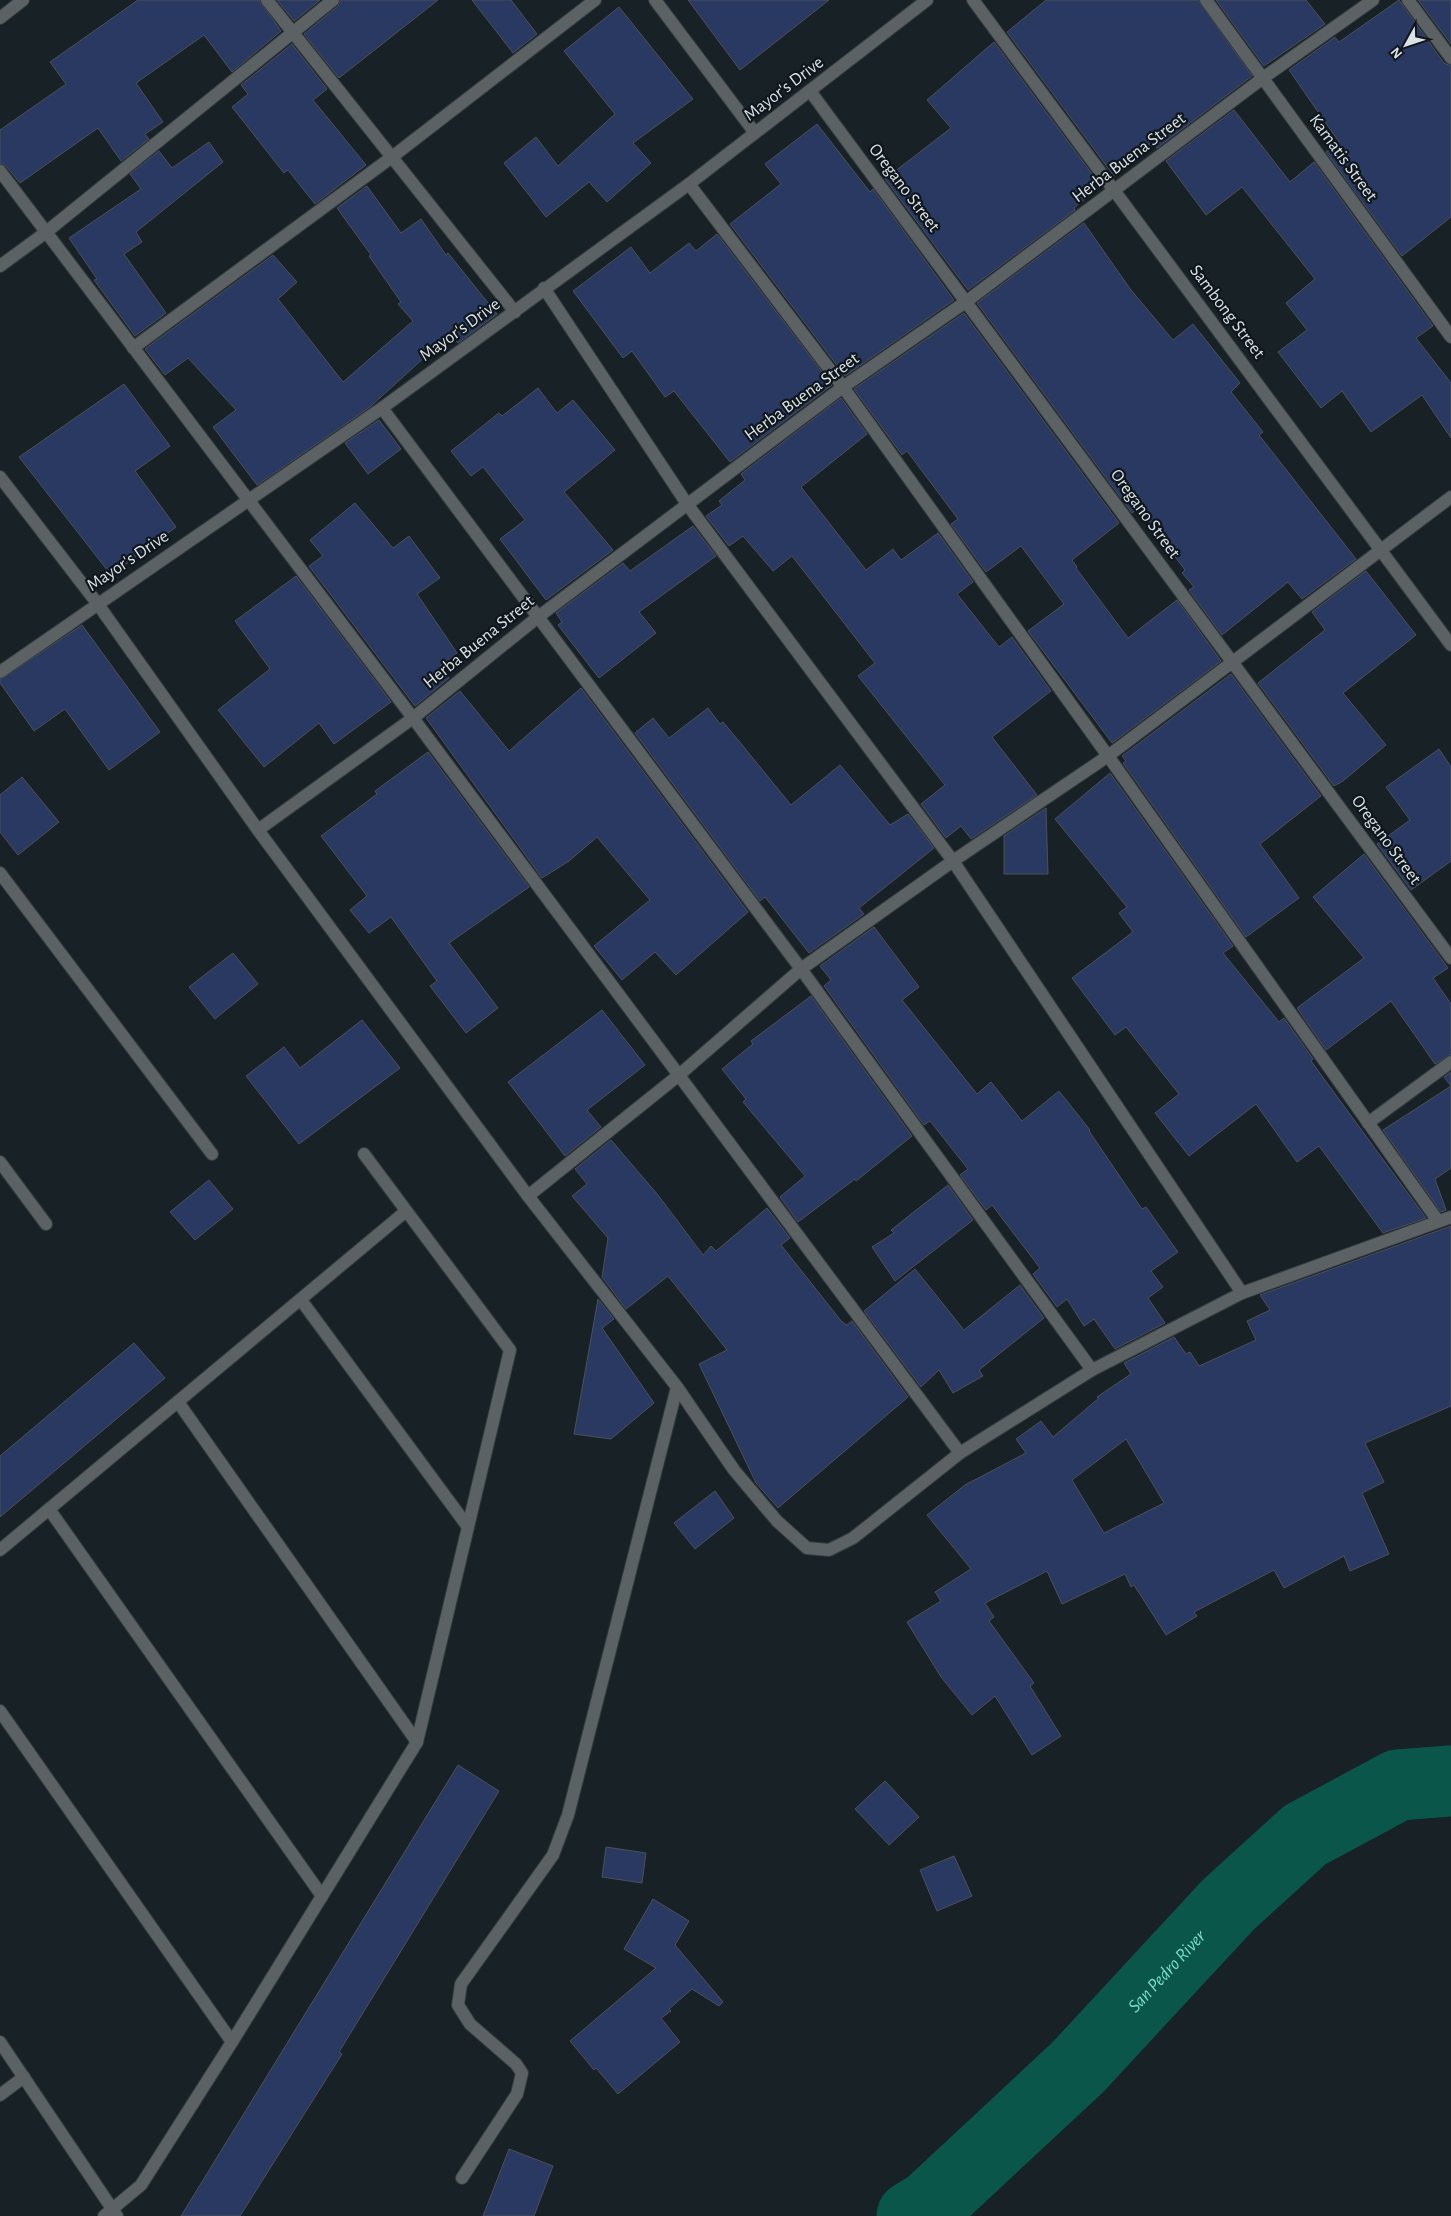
<svg xmlns="http://www.w3.org/2000/svg" width="1451" height="2216" viewBox="0 0 1451 2216" font-family="'Alegreya Sans',sans-serif">
	<style>
		.lines { fill: none; stroke-linecap: round; stroke-linejoin: round }
		.river { stroke: #0a564a; stroke-width: 71 }
		.building { fill: #2a3961; stroke: #4c5059; fill-rule: evenodd }
		.minor-casing { stroke: #333c41; stroke-width: 14 }
		.tertiary-casing { stroke: #333c41; stroke-width: 14 }
		.minor { stroke: #5c6263; stroke-width: 12 }
		.tertiary { stroke: #5c6263; stroke-width: 12 }
		.labels { text-anchor: middle; dominant-baseline: central; stroke-width: 4.5; stroke-linejoin: round; paint-order: stroke }
		.street-label { font-size: 18px; fill: #dbe1e5; stroke: #0f171d }
		.water-label { font-size: 19px; font-style: italic; fill: #76dcc6; stroke: #0f171d }
	</style>
	<rect width="100%" height="100%" fill="#182126"/>
	<g class="lines">
		<path class="river" id="s1" d="M912 2216 930 2205 1078 2067 1229 1904 1305 1835 1398 1785 1451 1781"/>
	</g>
	<g class="building">
		<path d="M138 0H259L281 31 232 72 204 35 136 83 163 122 145 134 149 139 121 161 98 128 20 183 6 166 0 163V130L66 84 50 62Z"/>
		<path d="M277 0H320L294 21Z"/>
		<path d="M341 0H438L339 78 304 34 338 6Z"/>
		<path d="M472 0H511L537 34 513 53Z"/>
		<path d="M688 0H829L740 70Z"/>
		<path d="M1046 0H1198L1252 76 1157 148 1154 145 1114 176 1007 32Z"/>
		<path d="M1216 0H1306L1325 24 1264 66Z"/>
		<path d="M1399 0 1444 63 1451 66V217L1402 256 1326 152 1339 142 1289 70 1335 37 1339 42Z"/>
		<path d="M1418 0H1451V44Z"/>
		<path d="M619 7 693 99 633 143 651 163 607 202 589 182 546 217 504 163 536 137 558 166 615 114 564 51Z"/>
		<path d="M994 42 1101 186 1074 208 1075 210 968 290 885 179 951 128 927 100Z"/>
		<path d="M292 44 327 89 313 100 366 165 315 204 288 170 284 173 232 107 248 94 241 85Z"/>
		<path d="M1234 110 1290 182 1314 162 1433 326 1416 338 1451 383V438L1422 395 1371 432 1342 391 1321 408 1278 352 1307 330 1286 303 1315 279 1242 187 1206 215 1166 161Z"/>
		<path d="M817 124 870 192 873 189 954 300 845 376 730 224 781 184 765 164Z"/>
		<path d="M209 142 223 162 136 232 142 242 124 254 166 313 135 336 94 280 97 279 69 238 141 189 130 174 159 151 172 168Z"/>
		<path d="M367 186 401 233 421 219 446 255 448 253 497 314 458 343 450 334 370 407 257 485 213 427 236 410 188 358 165 375 145 349 273 255 297 282 278 299 343 382 413 321 398 304 401 302 369 256 371 255 337 208Z"/>
		<path d="M1084 223 1131 290 1173 340 1193 324 1240 383 1231 392 1263 432 1259 435 1356 559 1302 599 1288 582 1222 635 1189 590 1194 587 1182 573 1185 570 1138 508 1132 513 977 303Z"/>
		<path d="M717 234 832 385 730 462 674 391 665 397 632 351 623 358 573 291 631 247 650 273 689 243 696 251Z"/>
		<path d="M964 313 1119 523 1072 560 1077 567 1076 568 1128 638 1177 600 1221 661 1112 743 1028 631 1064 604 1021 546 986 572 951 524 958 519 907 451 902 455 854 389Z"/>
		<path d="M124 384 170 446 135 471 176 527 111 575 19 457Z"/>
		<path d="M538 388 557 413 573 400 615 450 564 492 613 550 546 600 500 539 525 520 483 467 471 476 451 451 499 413 502 416Z"/>
		<path d="M841 398 867 434 801 487 866 570 893 549 901 560 938 533 973 582 957 594 999 647 1012 637 1051 691 992 737 1037 795 971 839 961 826 946 838 921 804 945 785 858 676 875 663 792 556 773 571 743 536 729 546 706 516 722 505 719 501 745 480 741 474Z"/>
		<path d="M379 420 401 449 368 474 345 443Z"/>
		<path d="M355 503 393 548 409 536 440 578 417 594 457 653 440 666 449 678 415 706 309 566 323 556 310 540Z"/>
		<path d="M693 526 716 556 639 612 656 633 599 678 558 625 562 622 556 613 623 563 630 571Z"/>
		<path d="M1366 571 1416 635 1343 693 1386 745 1343 781 1334 786 1258 683 1325 630 1312 612Z"/>
		<path d="M296 576 391 702 334 744 319 723 264 767 218 710 270 669 235 621Z"/>
		<path d="M82 625 160 732 109 770 65 709 34 731 0 683V680Z"/>
		<path d="M1231 674 1321 796 1260 844 1299 898 1246 937 1123 763 1126 761 1122 756Z"/>
		<path d="M581 688 748 912 676 975 655 952 622 980 594 946 650 900 597 837 569 861 542 878 426 718 460 691 509 751Z"/>
		<path d="M708 708 720 724 723 722 743 746 791 805 840 765 890 825 908 814 934 848 859 908 864 914 809 953 765 897 760 901 635 733 653 718 669 738Z"/>
		<path d="M1439 749 1451 767V861L1411 890 1377 844 1410 820 1386 787Z"/>
		<path d="M428 752 529 887 449 943 498 1008 466 1033 430 986 437 981 391 917 369 933 350 910 367 896 321 836 377 794 375 791Z"/>
		<path d="M1110 773 1233 946 1223 953 1279 1022 1284 1018 1313 1059 1311 1061 1426 1218 1383 1233 1319 1146 1297 1162 1256 1104 1189 1156 1155 1113 1179 1094 1126 1027 1115 1035 1072 978 1133 932 1119 913 1127 907 1055 819Z"/>
		<path d="M22 777 59 822 18 855 0 832V795Z"/>
		<path d="M1046 808 1048 874H1004V836Z"/>
		<path d="M1364 854 1448 968 1433 978 1451 1004V1054L1435 1064 1391 1001 1326 1050 1297 1008 1364 958 1313 897Z"/>
		<path d="M874 927 919 987 902 1000 977 1094 991 1082 1022 1121 1059 1091 1090 1130 1089 1131 1142 1209 1146 1207 1178 1252 1151 1271 1163 1287 1148 1298 1165 1323 1115 1349 1094 1319 1084 1326 1067 1299 1057 1307 1033 1274 1040 1268 992 1205 986 1210 960 1175 968 1169 930 1121 924 1125 824 986 831 980 820 966Z"/>
		<path d="M233 953 258 984 215 1019 189 987Z"/>
		<path d="M811 996 912 1136 856 1181 855 1179 798 1222 780 1197 805 1176 743 1102 746 1099 722 1069 753 1044 751 1041Z"/>
		<path d="M602 1010 645 1065 587 1110 601 1127 565 1156 508 1082Z"/>
		<path d="M362 1020 400 1068 299 1144 246 1076 284 1047 300 1068Z"/>
		<path d="M1451 1072V1168L1435 1179 1446 1210 1441 1212 1383 1130 1451 1086 1444 1077Z"/>
		<path d="M611 1140 658 1195 703 1255 711 1246 716 1251 767 1208 790 1238 781 1245 842 1322 847 1325 852 1321 908 1397 778 1508 756 1483 699 1364 727 1350 668 1276 626 1309 602 1277 608 1238 572 1196 587 1184 575 1169Z"/>
		<path d="M209 1180 233 1209 195 1240 170 1212Z"/>
		<path d="M948 1185 973 1220 895 1281 872 1247 894 1233 891 1230Z"/>
		<path d="M1451 1226V1406L1365 1443 1384 1482 1362 1493 1389 1554 1350 1571 1344 1556 1284 1588 1274 1570 1194 1612 1197 1616 1166 1635 1134 1585 1131 1587 1125 1574 1062 1604 1047 1571 985 1603 994 1617 989 1621 1034 1683 1030 1686 1061 1736 1032 1755 995 1696 972 1715 941 1677 907 1622 941 1601 935 1592 971 1569 927 1515 965 1485 1026 1453 1016 1439 1041 1421 1053 1437 1099 1398 1097 1397 1131 1374 1124 1363 1174 1337 1186 1354 1190 1352 1199 1366 1256 1340 1247 1321 1270 1310 1260 1295ZM1126 1439 1164 1503 1104 1533 1072 1480Z"/>
		<path d="M915 1269 964 1330 1020 1285 1044 1318 979 1370 983 1376 953 1393 939 1370 921 1387 864 1311Z"/>
		<path d="M598 1299 614 1319 602 1328 654 1403 611 1439 574 1434Z"/>
		<path d="M134 1343 165 1378 0 1517V1456Z"/>
		<path d="M715 1491 734 1518 695 1549 674 1523Z"/>
		<path d="M458 1765 499 1791 339 2052 342 2054 240 2216H181Z"/>
		<path d="M885 1781 919 1817 889 1845 855 1809Z"/>
		<path d="M606 1847 646 1853 642 1883 602 1877Z"/>
		<path d="M954 1856 972 1896 937 1911 920 1870Z"/>
		<path d="M653 1899 689 1921 675 1945 723 2002 719 2006 692 1989 669 2009 671 2011 661 2018 680 2042 618 2094 596 2068 594 2070 570 2041 656 1968 624 1949Z"/>
		<path d="M509 2149 553 2166 534 2216H483Z"/>
	</g>
	<g class="lines">
		<defs>
			<g id="minor">
				<path d="M267 0 515 312"/>
				<path d="M655 0 755 133"/>
				<path d="M973 0 1451 645"/>
				<path d="M1206 0 1451 337"/>
				<path d="M1408 0 1451 58"/>
				<path d="M0 18 23 0"/>
				<path d="M810 91 1451 958"/>
				<path d="M0 171 413 718 960 1453"/>
				<path d="M689 184 843 387 1108 756 1438 1221"/>
				<path d="M0 266 45 233 333 0"/>
				<path d="M544 288 687 504 953 861 1242 1293"/>
				<path d="M133 348 392 157 595 0"/>
				<path d="M382 408 801 969 1092 1370"/>
				<path d="M0 477 97 603 258 830 528 1196 677 1387 734 1470 777 1521 807 1548 829 1550 853 1538 960 1453 1092 1370 1242 1293 1451 1217"/>
				<path d="M258 830 413 718 538 617 843 387 967 301 1263 78 1373 0"/>
				<path d="M0 873 212 1154"/>
				<path d="M1368 1123 1451 1062"/>
				<path d="M0 1162 46 1224"/>
				<path d="M528 1196 679 1075 801 969 953 861 1108 756 1451 497"/>
				<path d="M301 1300 468 1527"/>
				<path d="M178 1402 417 1742"/>
				<path d="M49 1509 322 1896"/>
				<path d="M0 1550 405 1212"/>
				<path d="M0 1711 232 2042"/>
				<path d="M0 2042 117 2216"/>
				<path d="M0 2095 24 2077"/>
				<path d="M462 2178 517 2094 522 2073 516 2064 470 2024 458 2005 461 1984 553 1855 568 1815 677 1387"/>
				<path d="M104 2216 141 2185 232 2042 417 1742 510 1350 364 1154"/>
			</g>
			<path id="tertiary" d="M0 672 382 408 689 184 927 0"/>
		</defs>
		<use href="#minor" class="minor-casing"/>
		<use href="#tertiary" class="tertiary-casing"/>
		<use href="#minor" class="minor"/>
		<use href="#tertiary" class="tertiary"/>
	</g>
	<g class="labels">
		<g class="street-label">
			<text transform="translate(784 89) rotate(-37)">Mayor's Drive</text>
			<text transform="translate(1129 158) rotate(-37)">Herba Buena Street</text>
			<text transform="translate(1343 158) rotate(54)">Kamatis Street</text>
			<text transform="translate(904 188) rotate(53)">Oregano Street</text>
			<text transform="translate(1227 312) rotate(53)">Sambong Street</text>
			<text transform="translate(460 330) rotate(-36)">Mayor's Drive</text>
			<text transform="translate(802 397) rotate(-36)">Herba Buena Street</text>
			<text transform="translate(1145 514) rotate(54)">Oregano Street</text>
			<text transform="translate(128 561) rotate(-34)">Mayor's Drive</text>
			<text transform="translate(479 642) rotate(-39)">Herba Buena Street</text>
			<text transform="translate(1386 840) rotate(54)">Oregano Street</text>
		</g>
		<g class="water-label">
			<text stroke="none"><textPath href="#s1" startOffset="354">San Pedro River</textPath></text>
		</g>
	</g>
	<g transform="translate(1406 45) rotate(230)" stroke="#0f171d" stroke-width="4" paint-order="stroke">
	<path d="M0-4L9 19L0 12L-9 19Z" fill="#dbe1e5"/>
	<text y="-8" font-size="14" font-weight="bold" text-anchor="middle" fill="#dbe1e5">N</text>
	</g>
</svg>
